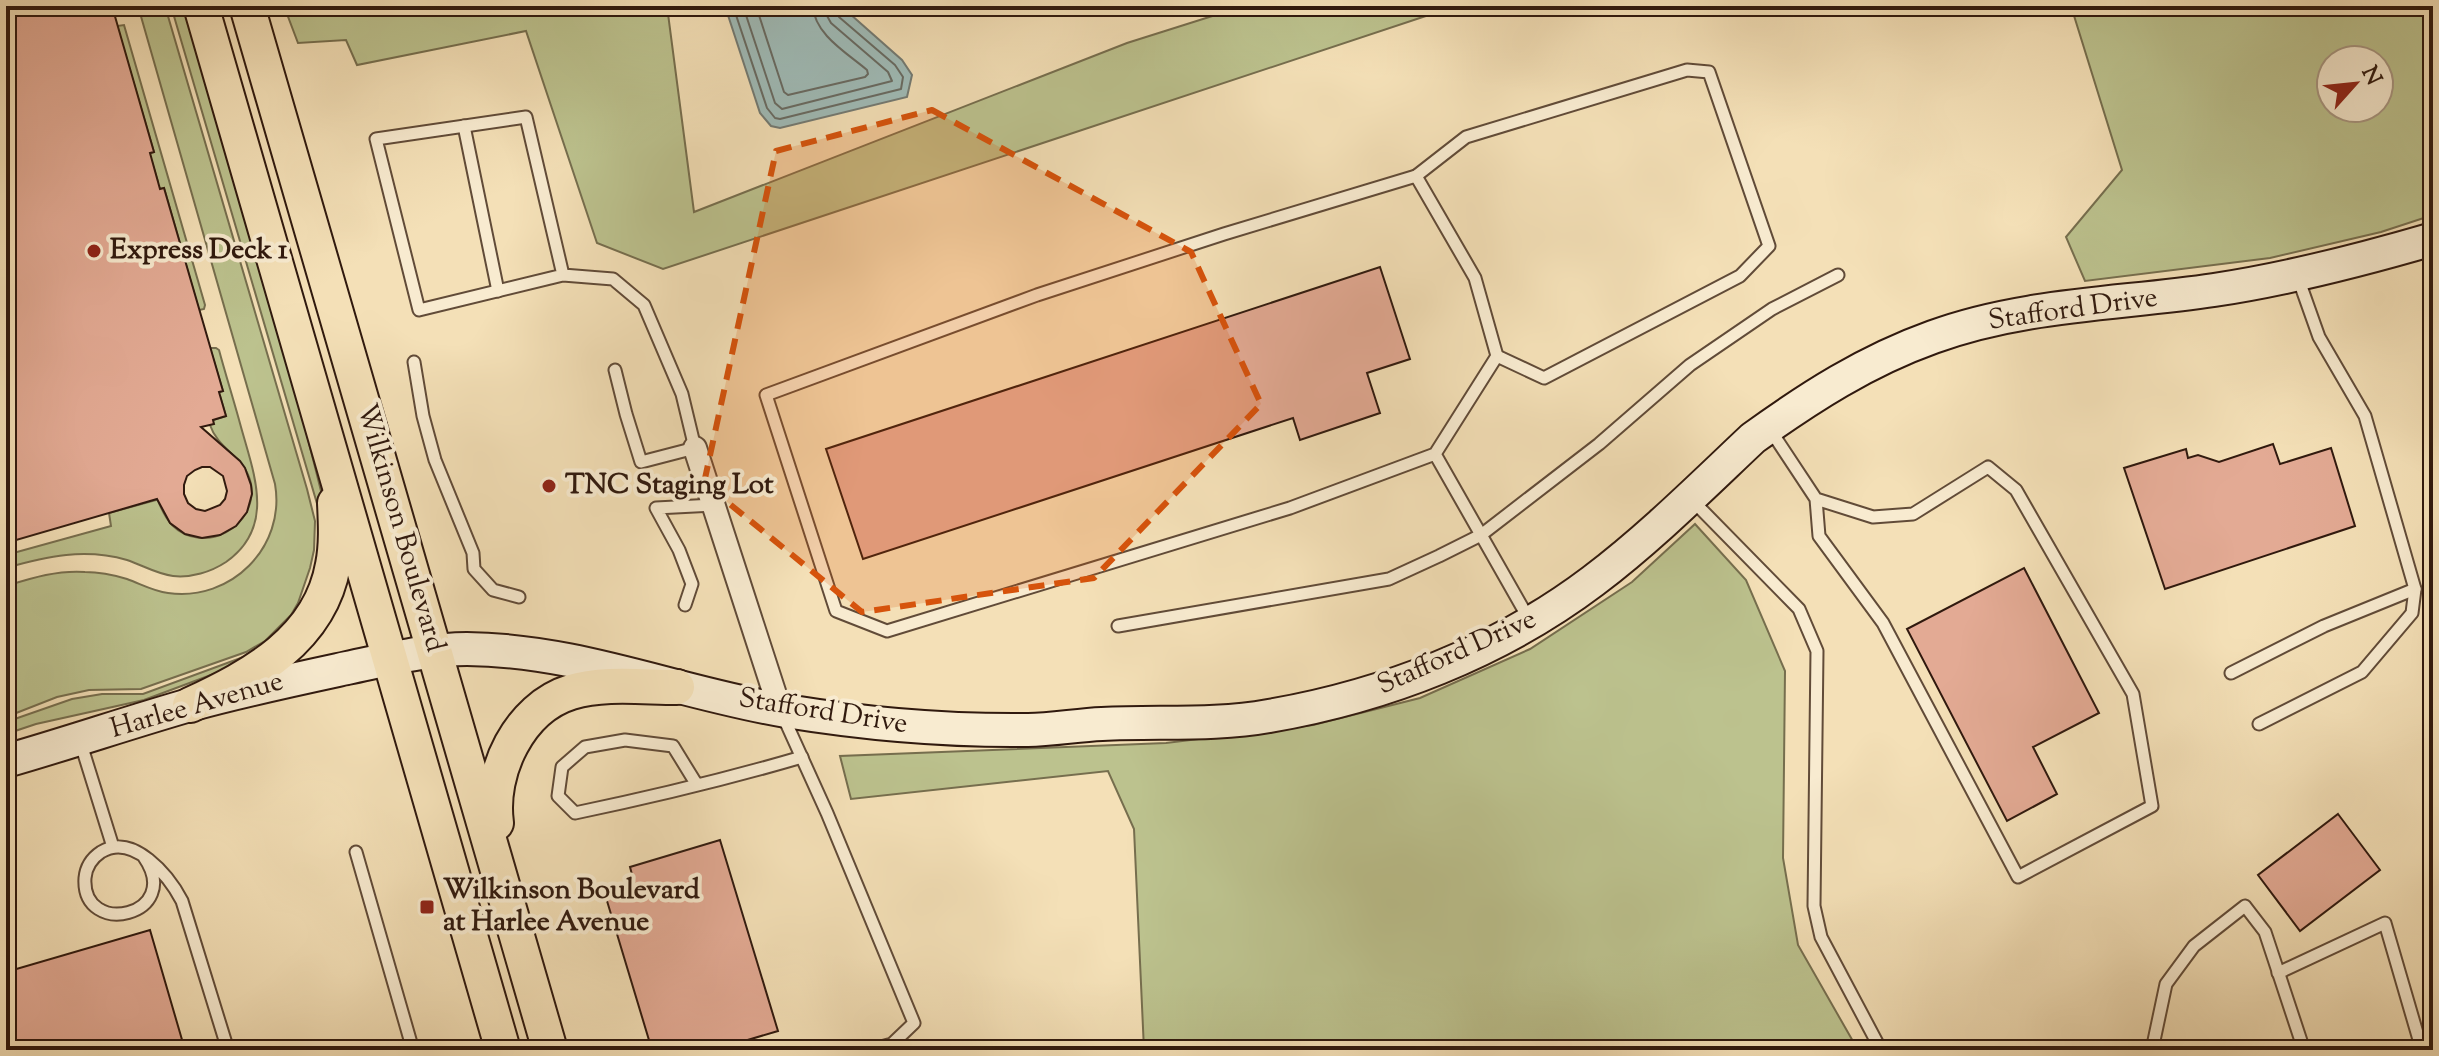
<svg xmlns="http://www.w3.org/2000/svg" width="2439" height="1056" viewBox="0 0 2439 1056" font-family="'Sorts Mill Goudy',serif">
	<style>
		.green { fill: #bcc28e; stroke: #766e4e; stroke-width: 2; fill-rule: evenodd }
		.water { fill: #9fbbb7; stroke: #737a73; stroke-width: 2 }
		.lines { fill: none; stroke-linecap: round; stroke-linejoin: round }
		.shore { stroke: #686a62; stroke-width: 2 }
		.building { fill: #e3aa94; stroke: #30190e; stroke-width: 2; fill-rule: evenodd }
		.lane-casing { stroke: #614b38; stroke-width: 15 }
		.street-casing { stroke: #614b38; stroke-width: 26 }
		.secondary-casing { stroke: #30190e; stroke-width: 36 }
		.primary-casing { stroke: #30190e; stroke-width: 38 }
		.lane { stroke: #f8ebd0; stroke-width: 11 }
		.street { stroke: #f8ebd0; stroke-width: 22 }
		.secondary { stroke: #f8ebd0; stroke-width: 32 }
		.primary { stroke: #f4e0b7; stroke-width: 34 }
		.marked { fill: #d6530c; fill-opacity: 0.2; stroke: #d6530c; stroke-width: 6; stroke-dasharray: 16 10; stroke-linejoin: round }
		.poi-dot { fill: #8f2418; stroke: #f8ebd0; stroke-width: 3 }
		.labels { text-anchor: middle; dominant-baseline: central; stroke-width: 8; stroke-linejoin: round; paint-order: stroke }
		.poi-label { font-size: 28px; font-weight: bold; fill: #30190e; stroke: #f8ebd0; text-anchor: start }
		.street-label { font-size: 28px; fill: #30190e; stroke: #f8ebd0 }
	</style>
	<rect width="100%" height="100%" fill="#f4e0b7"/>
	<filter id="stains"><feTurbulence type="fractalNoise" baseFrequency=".0025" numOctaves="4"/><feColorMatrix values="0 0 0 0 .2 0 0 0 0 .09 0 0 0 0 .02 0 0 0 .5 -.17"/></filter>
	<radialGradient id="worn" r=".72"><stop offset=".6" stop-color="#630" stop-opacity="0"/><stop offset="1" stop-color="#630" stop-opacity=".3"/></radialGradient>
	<g class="green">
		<path d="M138 6H165L307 489 315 521 314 550 310 568 298 603 291 615 265 641 246 652 141 689 89 690 57 697 6 717V586C32 578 57 570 85 572 99 572 114 575 127 579 141 584 153 591 168 593 231 602 286 547 275 484Z"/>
		<path d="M171 6H183L304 423 325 507 318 562 320 520 318 507Z"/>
		<path d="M284 6H667L694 212 1127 43 1244 6H1456L663 269 597 243 526 31 357 65 346 40 298 43Z"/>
		<path d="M2071 6H2433V215L2381 232 2270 258 2085 281 2066 237 2122 170ZM2379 60V108H2331V60Z"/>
		<path d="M124 25 205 305 204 309 199 310 164 188 147 192 158 182 152 162 138 157 154 152 117 26Z"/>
		<path d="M210 348H216L219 350C226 376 234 401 241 427 254 474 276 527 226 562 211 572 191 578 173 576 157 574 142 565 127 560 85 548 47 556 6 568V555L111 526 109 513 156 500 140 445C148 467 156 508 172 525 203 556 258 527 251 484 246 457 218 450 210 425L213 420 226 416 220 396 207 400 206 396 223 391Z"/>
		<path d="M1695 524 1746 580 1785 671 1783 858 1798 945 1858 1050H1144L1134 829 1108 771 851 799 840 756 1166 743 1313 725 1420 698 1530 649 1632 582Z"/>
		<path d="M309 587 313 596 289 631 275 644 243 663 144 700 36 724 6 734V722L72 699 102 694H143L257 652C283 635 300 617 309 587Z"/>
	</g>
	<path class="water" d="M725 6H841L902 60 912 75 907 97 780 128 771 126 760 113Z"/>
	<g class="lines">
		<g class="shore">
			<path d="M733 6 767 108 775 118 780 119 901 89 903 77 895 65 839 17 835 6"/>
			<path d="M743 6 775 103 782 109 892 81 888 72 831 23 826 14 825 6"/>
			<path d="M756 6 784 92 788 95 865 77 868 74 867 70C847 53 814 34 813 6"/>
		</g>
	</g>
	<g class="building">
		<path d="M6 6H112L154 152 150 153 160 189 164 188 223 391 219 392 226 416 213 420 214 424 201 427 240 461 245 468 251 485 252 494 247 512 236 526 220 535 202 538 185 534 170 523 157 499 6 543ZM202 467H210L223 476 227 491 225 499 220 505 205 511 196 509 188 503 184 494V485L187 476 195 470Z"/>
		<path d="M1380 267 1410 359 1367 373 1380 413 1300 440 1293 418 863 559 826 449Z"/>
		<path d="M2273 444 2280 464 2331 448 2355 526 2165 589 2124 468 2186 449 2188 458 2198 455 2219 462Z"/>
		<path d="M2024 568 2099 713 2033 747 2057 794 2007 821 1907 629Z"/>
		<path d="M2338 814 2380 870 2300 931 2258 875Z"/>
		<path d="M720 840 778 1031 714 1050H682L680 1044 652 1050 604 891 634 882 630 867Z"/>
		<path d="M150 930 185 1050H6V972Z"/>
	</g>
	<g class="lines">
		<defs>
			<g id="lane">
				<path d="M464 126 498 291"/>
				<path d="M1416 176 1466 137 1687 70 1709 72 1769 246 1740 276 1544 378 1497 356"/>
				<path d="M563 275 526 117 376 139 419 310 563 275 613 279 644 305 682 394 695 448 641 462 626 414 615 370"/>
				<path d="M414 362 423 416 435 460 473 553 474 569 493 590 519 597"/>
				<path d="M1771 431 1816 499 1873 517 1913 514 1988 467 2016 490 2133 694 2152 806 2018 877 1883 623 1819 536 1816 499"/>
				<path d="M1435 454 1497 356 1475 278 1416 176 1224 234 1037 295 766 395 836 611 887 631 1290 508 1435 454 1530 621"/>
				<path d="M1693 501 1799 609 1817 651 1814 906 1821 937 1881 1050"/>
				<path d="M685 605 692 584 679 550 656 508 714 505"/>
				<path d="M1118 626 1389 579 1439 556 1481 535 1599 444 1690 365 1772 309 1838 275"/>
				<path d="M2231 673 2324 626 2415 589"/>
				<path d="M783 716 827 813 914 1023 892 1044 870 1050"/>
				<path d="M2259 724 2362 672 2412 613 2415 589 2365 416 2319 337 2297 275"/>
				<path d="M80 741 113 847"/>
				<path d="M697 785 673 746 625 740 585 747 562 767 558 796 575 813C652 797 727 779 802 757"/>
				<path d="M356 852 413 1050"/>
				<path d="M144 857C185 916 81 939 85 878 86 867 92 858 101 852 133 832 169 876 182 901L228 1050"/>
				<path d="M2278 973 2385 923 2422 1050"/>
				<path d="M2152 1050 2166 984 2194 946 2245 906 2265 932 2304 1050"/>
			</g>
			<path id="street" d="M695 448 780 710"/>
			<path id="secondary" d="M6 761C69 743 130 722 193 704 244 690 296 679 347 668 386 660 427 649 467 649 579 650 678 693 786 711 866 724 946 731 1028 730 1052 730 1077 725 1102 724 1158 721 1214 726 1269 716 1385 696 1499 652 1593 581 1650 538 1701 487 1753 438 1810 397 1866 361 1933 337 2023 304 2120 304 2214 290 2288 279 2361 260 2433 239"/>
			<g id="primary">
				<path d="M201 6 503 1050"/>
				<path d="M247 6 550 1050"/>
				<path d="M190 705C252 676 320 640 333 565 337 545 336 524 335 503"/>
				<path d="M496 823C489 772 519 708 571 692 604 682 643 687 677 687"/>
			</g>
		</defs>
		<use href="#lane" class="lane-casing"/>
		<use href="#street" class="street-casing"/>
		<use href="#secondary" class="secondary-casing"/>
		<use href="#primary" class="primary-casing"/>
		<use href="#lane" class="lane"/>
		<use href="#street" class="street"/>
		<use href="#secondary" class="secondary"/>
		<use href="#primary" class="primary"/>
	</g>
	<path class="marked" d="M932 110 1191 252 1261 404 1094 578 862 612 704 483 776 151Z"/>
	<g class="poi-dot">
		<circle cx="94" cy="251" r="8"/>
		<circle cx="549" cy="486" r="8"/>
		<rect x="419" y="899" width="16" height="16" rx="4"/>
	</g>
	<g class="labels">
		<g class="poi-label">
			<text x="110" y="251">Express Deck 1</text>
			<text x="565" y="486">TNC Staging Lot</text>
			<text x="443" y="891">Wilkinson Boulevard<tspan x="443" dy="32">at Harlee Avenue</tspan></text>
		</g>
		<g class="street-label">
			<text transform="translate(2073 310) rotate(-8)">Stafford Drive</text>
			<text transform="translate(400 528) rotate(74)">Wilkinson Boulevard</text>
			<text transform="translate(1457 653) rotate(-24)">Stafford Drive</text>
			<text transform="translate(197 706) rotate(-16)">Harlee Avenue</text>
			<text transform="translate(823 712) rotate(9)">Stafford Drive</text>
		</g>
	</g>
	<rect width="2439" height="1056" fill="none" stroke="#f4e0b7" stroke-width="32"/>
	<rect x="8" y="8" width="2423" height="1040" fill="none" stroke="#30190e" stroke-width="4"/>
	<rect x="16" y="16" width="2407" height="1024" fill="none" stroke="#30190e" stroke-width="2"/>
	<g transform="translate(2355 84) rotate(63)"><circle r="38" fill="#f8ebd0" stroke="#a89782" stroke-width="2"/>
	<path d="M0-6L14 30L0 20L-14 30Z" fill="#8f2418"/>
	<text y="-12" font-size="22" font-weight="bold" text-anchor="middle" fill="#30190e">N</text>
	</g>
	<rect width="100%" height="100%" filter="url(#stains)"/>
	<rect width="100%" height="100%" fill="url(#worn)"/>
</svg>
